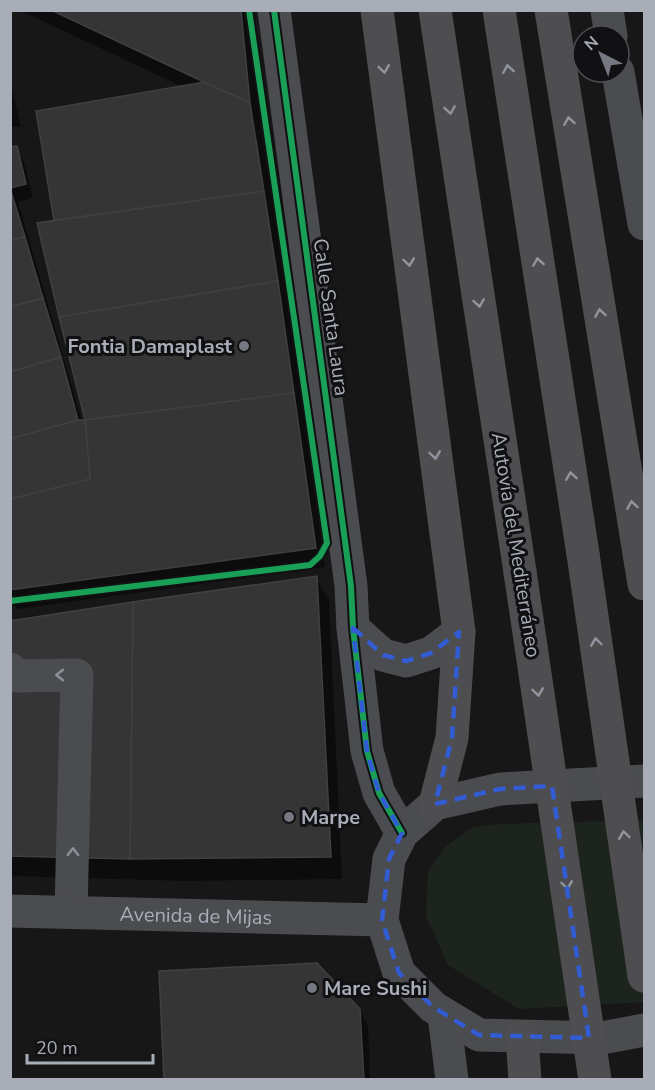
<svg xmlns="http://www.w3.org/2000/svg" width="655" height="1090" viewBox="0 0 655 1090" font-family="'Nunito Sans',sans-serif">
	<style>
		.green { fill: #1d241e }
		.shadow { fill: #0007 }
		.building { fill: #353536; stroke: #3f4043; stroke-width: 1.5 }
		.lines { fill: none; stroke-linecap: round; stroke-linejoin: round }
		.minor { stroke: #4b4c50; stroke-width: 33 }
		.highway { stroke: #4e4e51; stroke-width: 33 }
		.highway-bridge { stroke: #4e4e51; stroke-width: 33 }
		.cycleway-casing { stroke: #111113; stroke-width: 10 }
		.cycleway { stroke: #1a9f57; stroke-width: 6 }
		.oneway { stroke: #92959e }
		.oneway2 { stroke: #8c9099 }
		.marked { fill: none; stroke: #325cd3; stroke-width: 4.5; stroke-dasharray: 12 8; stroke-linejoin: round }
		.poi-dot { fill: #757880; stroke: #111113; stroke-width: 2 }
		.labels { text-anchor: middle; dominant-baseline: central; stroke-width: 6; stroke-linejoin: round; paint-order: stroke }
		.street-label { font-size: 20px; fill: #a8adb8; stroke: #111113 }
		.poi-label { font-size: 20px; font-weight: bold; fill: #a8adb8; stroke: #111113; text-anchor: start }
	</style>
	<rect width="100%" height="100%" fill="#171717"/>
	<path class="green" d="M644 820V1002L519 1009 448 965 426 916 428 871 446 846 473 827 500 824Z"/>
	<g class="shadow">
		<path d="M19 10H250L262 124 260 123 288 301 325 567 17 609 10 598V149L16 148 24 162 33 198 18 202 82 421 88 424 56 222 183 87Z"/>
		<path d="M10 79 21 127H10Z"/>
		<path d="M316 578 329 600 342 879 186 881 10 876V623Z"/>
		<path d="M359 1010 368 1025 370 1080H165Z"/>
	</g>
	<g class="building">
		<path d="M51 10H241L250 103 204 82Z"/>
		<path d="M204 82 250 103 264 191 54 221 36 111Z"/>
		<path d="M17 146 26 184 10 188V147Z"/>
		<path d="M10 188 25 237 10 241Z"/>
		<path d="M264 191 278 281 59 317 37 223Z"/>
		<path d="M25 237 43 298 10 307V241Z"/>
		<path d="M278 281 294 393 85 420 59 317Z"/>
		<path d="M43 298 61 357 10 372V307Z"/>
		<path d="M61 357 78 420 10 439V372Z"/>
		<path d="M294 393 316 548 10 590V499L90 479 85 420Z"/>
		<path d="M78 420H85L90 479 10 499V439Z"/>
		<path d="M317 576 331 857 130 859 133 602Z"/>
		<path d="M133 602 130 859 10 856V621Z"/>
		<path d="M317 963 360 1009 364 1080H164L159 971Z"/>
	</g>
	<g class="lines">
		<g class="minor">
			<path d="M274 10 351 586 353 628 367 751 379 793 402 833"/>
			<path d="M607 10 611 36"/>
			<path d="M618 72 644 224"/>
			<path d="M353 628 383 655 406 661 431 653 459 632"/>
			<path d="M10 669 14 676 77 675 71 911"/>
			<path d="M644 781 500 789 435 804 402 833 389 859 382 920 399 973 433 1007 479 1035 602 1038 644 1030"/>
			<path id="s1" d="M10 911 382 920"/>
			<path d="M444 1015 452 1080"/>
		</g>
		<g class="highway">
			<path d="M377 10 459 632 452 738 435 804"/>
			<path d="M435 10 520 572"/>
			<path d="M499 10 583 554"/>
			<path d="M551 10 644 584"/>
			<path d="M522 1037 525 1080"/>
		</g>
		<g class="highway-bridge">
			<path d="M583 554 644 976"/>
			<path d="M520 572 595 1080"/>
		</g>
		<defs>
			<g id="cycleway">
				<path d="M274 10 351 586 353 628 367 751 379 793 402 833"/>
				<path d="M10 601 310 565 320 556 327 543 249 10"/>
			</g>
		</defs>
		<use href="#cycleway" class="cycleway-casing"/>
		<use href="#cycleway" class="cycleway"/>
	</g>
	<defs><path id="oneway-chevron" d="M-2-3.5L2.5 0L-2 3.5" fill="none" stroke-width="1.6" stroke-linecap="round" stroke-linejoin="round" transform="scale(1.5)"/></defs>
	<g class="oneway">
		<use href="#oneway-chevron" transform="translate(384 69) rotate(82)"/>
		<use href="#oneway-chevron" transform="translate(508 69) rotate(-99)"/>
		<use href="#oneway-chevron" transform="translate(450 110) rotate(81)"/>
		<use href="#oneway-chevron" transform="translate(569 121) rotate(-99)"/>
		<use href="#oneway-chevron" transform="translate(409 262) rotate(82)"/>
		<use href="#oneway-chevron" transform="translate(538 262) rotate(-99)"/>
		<use href="#oneway-chevron" transform="translate(479 303) rotate(81)"/>
		<use href="#oneway-chevron" transform="translate(600 313) rotate(-99)"/>
		<use href="#oneway-chevron" transform="translate(435 455) rotate(82)"/>
		<use href="#oneway-chevron" transform="translate(571 476) rotate(-99)"/>
		<use href="#oneway-chevron" transform="translate(632 505) rotate(-99)"/>
		<use href="#oneway-chevron" transform="translate(596 642) rotate(-98)"/>
		<use href="#oneway-chevron" transform="translate(538 692) rotate(82)"/>
		<use href="#oneway-chevron" transform="translate(624 835) rotate(-98)"/>
		<use href="#oneway-chevron" transform="translate(567 885) rotate(82)"/>
	</g>
	<g class="oneway2">
		<use href="#oneway-chevron" transform="translate(60 675) rotate(180)"/>
		<use href="#oneway-chevron" transform="translate(73 852) rotate(-89)"/>
	</g>
	<path class="marked" d="M353 628 383 655 406 661 431 653 459 632 452 738 435 804 500 789 552 786 589 1038 479 1035 433 1007 399 973 382 920 389 859 402 833 379 793 367 751Z"/>
	<g class="poi-dot">
		<circle cx="244" cy="346" r="6"/>
		<circle cx="289" cy="817" r="6"/>
		<circle cx="312" cy="988" r="6"/>
	</g>
	<g class="labels">
		<g class="street-label">
			<text transform="translate(331 317) rotate(82)">Calle Santa Laura</text>
			<text transform="translate(516 545) rotate(81)">Autovía del Mediterráneo</text>
			<text stroke="none"><textPath href="#s1" startOffset="186">Avenida de Mijas</textPath></text>
		</g>
		<g class="poi-label">
			<text x="232" y="346" text-anchor="end">Fontia Damaplast</text>
			<text x="301" y="817">Marpe</text>
			<text x="324" y="988">Mare Sushi</text>
		</g>
	</g>
	<rect width="655" height="1090" fill="none" stroke="#a8adb8" stroke-width="24"/>
	<g transform="translate(601 54) rotate(318)"><circle r="28" fill="#111113" stroke="#4d4f55" stroke-width="1.5"/>
	<path d="M0-4.5L10 22L0 15L-10 22Z" fill="#757880"/>
	<text y="-9" font-size="16" font-weight="bold" text-anchor="middle" fill="#a8adb8">N</text>
	</g>
	<path d="M27 1054v9h126v-9" fill="none" stroke="#a8adb8" stroke-width="3"/>
	<text x="36" y="1054" font-size="18" fill="#a8adb8" stroke="#111113" stroke-width="4.5" paint-order="stroke">20 m</text>
</svg>
